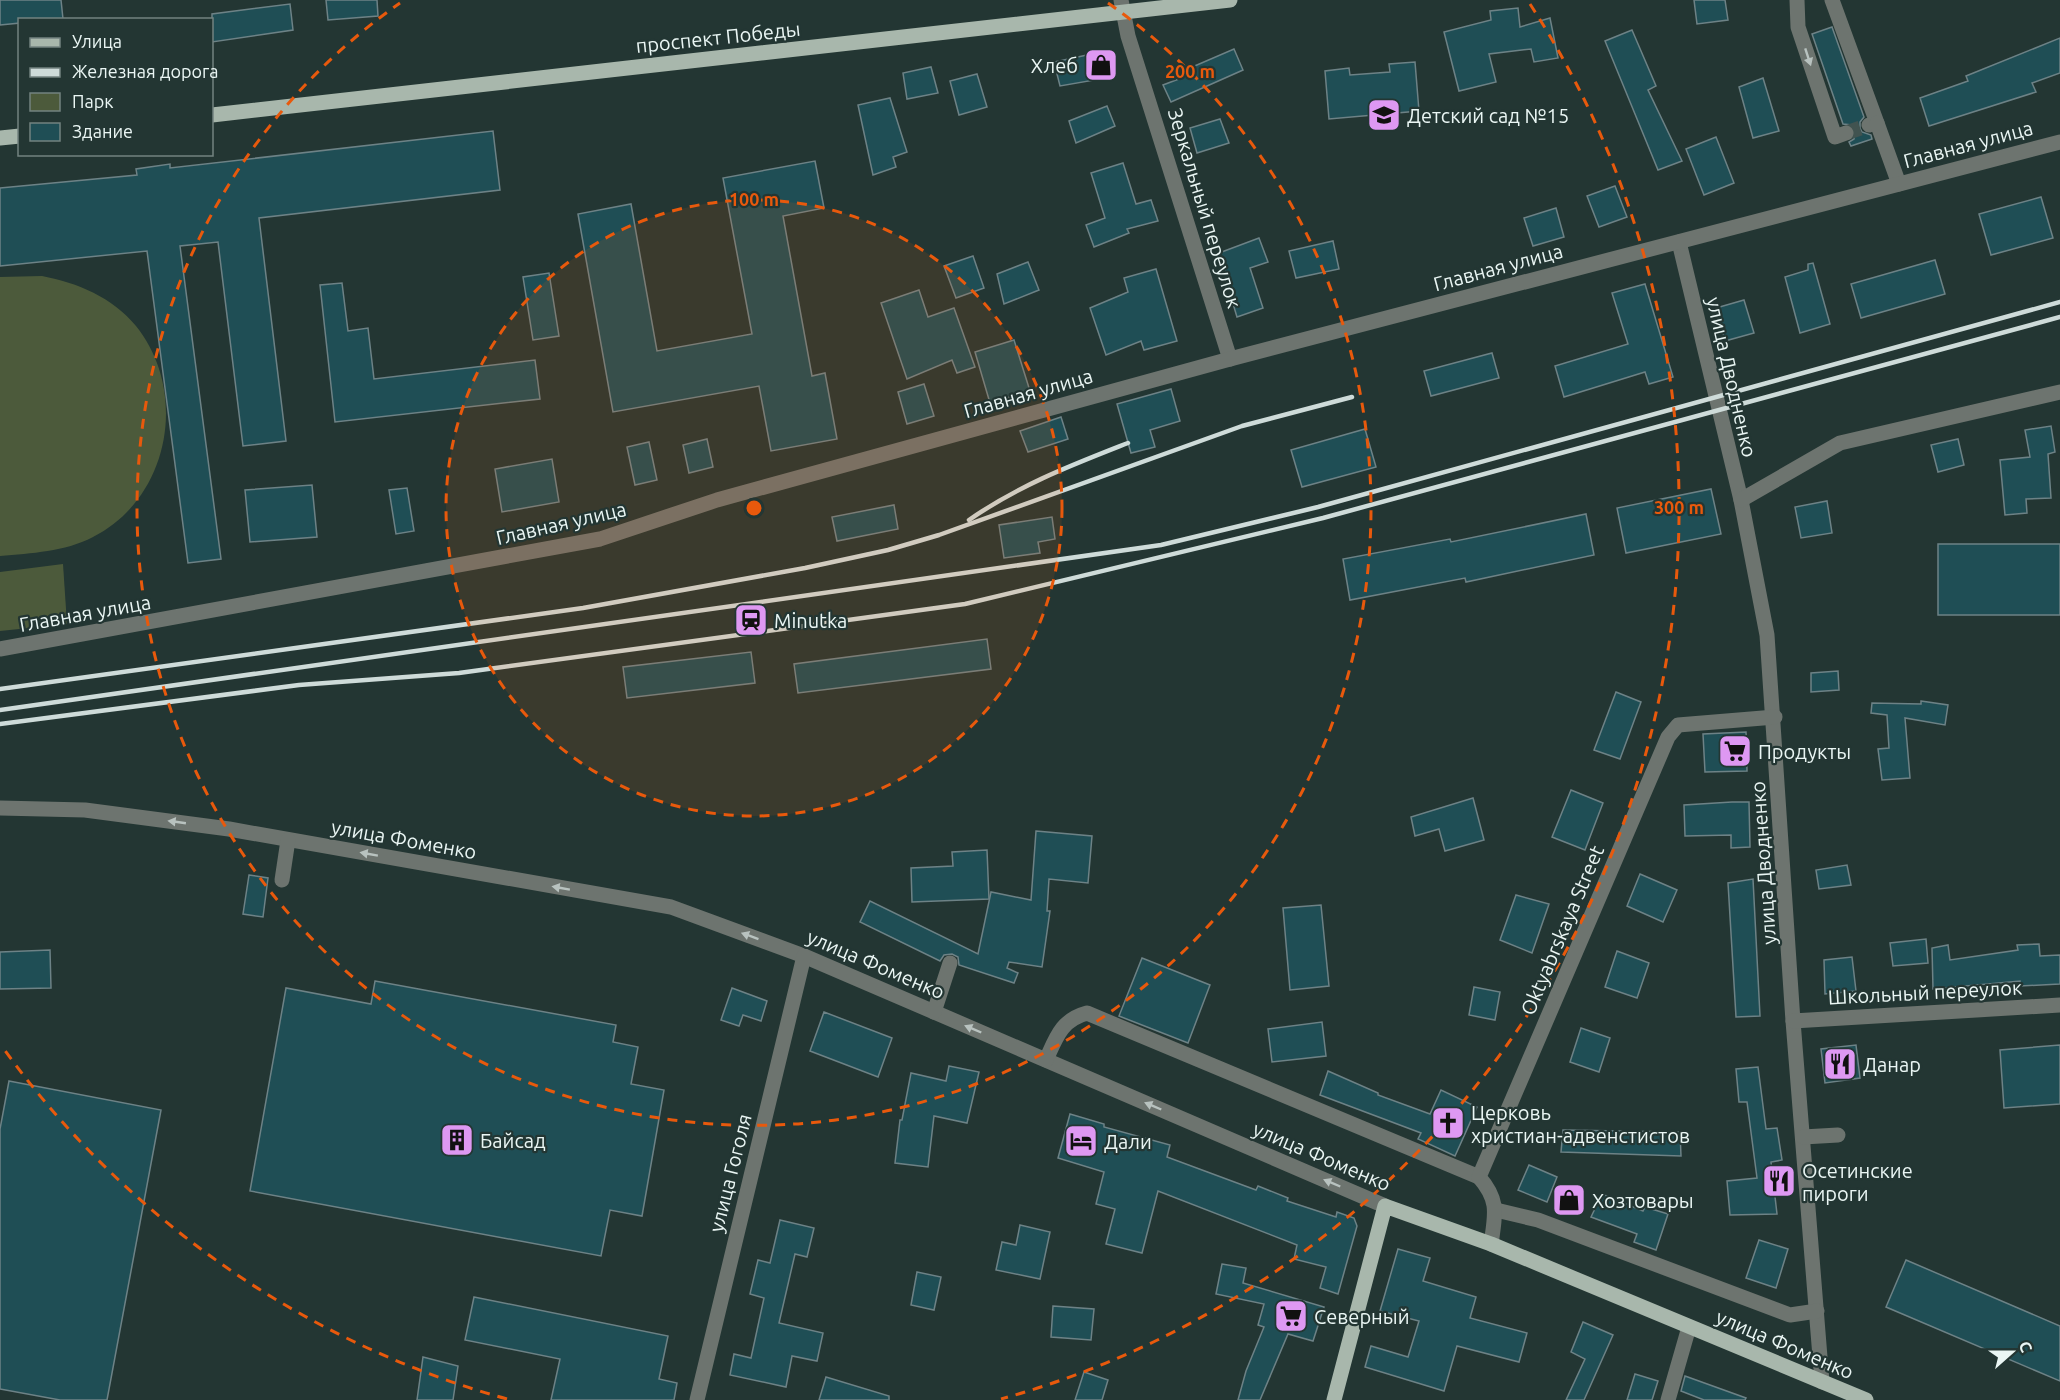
<svg xmlns="http://www.w3.org/2000/svg" width="2060" height="1400" viewBox="0 0 2060 1400" font-family="Ubuntu,sans-serif">
	<style>
		.green { fill: #4c5a3b }
		.building { fill: #1f4e55; stroke: #6d8286; stroke-width: 1.5 }
		.lines { fill: none; stroke-linecap: round; stroke-linejoin: round }
		.minor-tunnel { stroke: #415350; stroke-width: 15; stroke-dasharray: 15 8; stroke-linecap: butt }
		.minor { stroke: #6d746f; stroke-width: 15 }
		.major { stroke: #a8b7ac; stroke-width: 15 }
		.rail { stroke: #cedbd9; stroke-width: 4.5 }
		.oneway { fill: #b8c2bf }
		.ring { fill: none; stroke: #e8590c; stroke-width: 3; stroke-dasharray: 10 8 }
		.labels { text-anchor: middle; dominant-baseline: central; stroke-width: 4.5; stroke-linejoin: round; paint-order: stroke }
		.street-label { font-size: 20px; fill: #eaf6f4; stroke: #233633 }
		.poi-label { font-size: 20px; fill: #eaf6f4; stroke: #233633; text-anchor: start }
		.centre { fill: #e8590c; stroke: #233633; stroke-width: 3 }
		.ring-label { font-size: 18px; text-anchor: middle; font-weight: bold; fill: #e8590c; stroke: #233633; stroke-width: 4.5; stroke-linejoin: round; paint-order: stroke }
	</style>
	<rect width="100%" height="100%" fill="#233633"/>
	<g class="green">
		<path d="M42 276C78 283 112 297 136 326 189 392 170 498 93 537 64 552 32 553 0 556V277Z"/>
		<path d="M63 564 67 624 0 631V572Z"/>
	</g>
	<g class="building">
		<path d="M0 0H61L63 19 20 20V23L0 25Z"/>
		<path d="M326 0H377L378 16 328 20Z"/>
		<path d="M1694 0H1725L1728 20 1697 24Z"/>
		<path d="M290 4 293 30 212 42V14Z"/>
		<path d="M1518 8 1520 27 1550 18 1558 58 1534 62 1531 49 1489 54 1496 82 1459 91 1444 32 1491 20 1490 11Z"/>
		<path d="M1832 27 1864 117 1860 122V128L1862 132 1871 135 1872 139 1851 146 1849 142 1854 139 1855 130 1852 125 1843 124 1812 34Z"/>
		<path d="M1632 30 1656 86 1648 90 1682 161 1658 170 1605 41Z"/>
		<path d="M2060 38V73L2032 83 2036 92 1929 126 1920 98 1968 81 1966 76Z"/>
		<path d="M1234 49 1243 70 1171 102 1163 85 1192 74 1190 68Z"/>
		<path d="M1106 51 1112 77 1060 86 1054 62Z"/>
		<path d="M1415 62 1419 111 1329 119 1325 71 1349 68 1350 75 1390 72 1389 64Z"/>
		<path d="M931 67 938 93 907 99 903 73Z"/>
		<path d="M977 74 987 107 959 115 950 81Z"/>
		<path d="M1763 78 1779 131 1753 138 1739 87Z"/>
		<path d="M890 98 907 152 893 157 896 167 873 175 858 105Z"/>
		<path d="M1107 106 1115 126 1076 143 1069 121Z"/>
		<path d="M1220 119 1229 143 1197 153 1190 128Z"/>
		<path d="M493 131 500 190 259 218 286 441 243 446 218 242 180 246 221 559 188 563 147 251 0 266V188L137 175 136 169 170 164V168Z"/>
		<path d="M1716 137 1734 183 1704 195 1686 149Z"/>
		<path d="M815 161 824 208 783 216 812 376 825 373 837 439 771 451 759 386 613 412 578 214 631 204 657 351 752 334 723 178Z"/>
		<path d="M1123 163 1136 204 1151 200 1158 221 1127 229 1129 233 1094 247 1086 225 1105 218 1091 173Z"/>
		<path d="M1615 186 1627 217 1599 227 1587 196Z"/>
		<path d="M2041 197 2053 238 1991 255 1979 214Z"/>
		<path d="M1556 208 1564 237 1533 246 1524 218Z"/>
		<path d="M1259 238 1268 262 1250 268 1263 308 1237 317 1231 297 1234 296 1219 253Z"/>
		<path d="M1333 241 1339 269 1296 278 1289 251Z"/>
		<path d="M973 256 984 288 956 298 944 266Z"/>
		<path d="M1935 260 1945 294 1861 318 1851 284Z"/>
		<path d="M1028 262 1039 290 1004 304 997 274Z"/>
		<path d="M1813 263 1830 324 1800 333 1785 277 1808 270V264Z"/>
		<path d="M1156 269 1177 341 1144 350 1141 341 1106 355 1090 308 1128 292 1124 278Z"/>
		<path d="M549 273 559 336 533 340 523 277Z"/>
		<path d="M342 283 348 331 368 328 374 379 535 360 540 399 335 422 320 285Z"/>
		<path d="M1645 284 1673 377 1649 384 1645 372 1564 397 1555 366 1628 344 1612 293Z"/>
		<path d="M919 290 928 317 954 308 975 367 957 373 952 360 907 379 881 303Z"/>
		<path d="M1744 300 1754 333 1725 341 1716 308Z"/>
		<path d="M1014 340 1030 391 990 403 975 352Z"/>
		<path d="M1492 353 1499 378 1431 396 1424 371Z"/>
		<path d="M924 384 934 416 907 424 898 392Z"/>
		<path d="M1171 389 1180 421 1150 430 1155 447 1131 453 1117 404Z"/>
		<path d="M1061 417 1068 439 1028 452 1020 431Z"/>
		<path d="M2051 426 2055 452 2048 454 2051 498 2026 499 2027 513 2005 515 2000 460 2030 457 2025 430Z"/>
		<path d="M1365 429 1376 467 1302 487 1291 450Z"/>
		<path d="M707 439 713 467 689 473 683 445Z"/>
		<path d="M1958 439 1964 465 1938 472 1931 445Z"/>
		<path d="M649 442 657 480 635 485 627 447Z"/>
		<path d="M552 459 559 502 502 512 495 469Z"/>
		<path d="M312 485 317 537 250 542 245 490Z"/>
		<path d="M407 488 414 531 396 534 389 490Z"/>
		<path d="M1711 489 1721 534 1626 553 1617 508Z"/>
		<path d="M1827 501 1832 533 1801 538 1795 507Z"/>
		<path d="M894 505 898 529 837 541 832 517Z"/>
		<path d="M1586 514 1594 555 1466 582 1465 578 1350 600 1343 559 1450 539 1451 542Z"/>
		<path d="M1052 517 1055 539 1038 542 1040 553 1004 558 999 525Z"/>
		<rect x="1938" y="544" width="122" height="71"/>
		<path d="M987 639 991 669 798 693 794 664Z"/>
		<path d="M751 652 755 683 627 698 623 667Z"/>
		<path d="M1838 671 1839 690 1811 692V673Z"/>
		<path d="M1616 692 1641 702 1620 759 1594 750Z"/>
		<path d="M1921 701 1948 705 1945 725 1905 718 1910 778 1882 780 1878 749 1889 748 1887 715 1871 713 1872 703 1921 704Z"/>
		<path d="M1746 732 1747 771 1705 772 1703 734Z"/>
		<path d="M1571 790 1603 803 1585 850 1552 837Z"/>
		<path d="M1473 798 1484 840 1445 851 1439 829 1415 836 1411 817Z"/>
		<path d="M1732 802H1749L1750 847 1731 848V835L1685 836 1684 805Z"/>
		<path d="M1036 831 1092 836 1088 883 1049 879 1047 911H1050L1042 967 1009 962 1007 968 1018 973 1014 983 959 965 958 957 952 954 944 955 940 961 860 922 870 901 978 954 991 892 1031 900Z"/>
		<path d="M987 850 989 899 912 902 911 868 953 866 952 852Z"/>
		<path d="M1847 865 1851 885 1819 889 1816 870Z"/>
		<path d="M1640 874 1677 890 1663 922 1627 906Z"/>
		<path d="M249 875 268 878 263 917 243 914Z"/>
		<path d="M1753 879 1760 1016 1736 1017 1728 883Z"/>
		<path d="M1516 895 1549 904 1532 953 1500 940Z"/>
		<path d="M1321 905 1329 986 1290 990 1283 908Z"/>
		<path d="M1926 939 1928 963 1893 966 1890 943Z"/>
		<path d="M2039 944 2040 956 2060 955V984L2020 986V981L1933 989 1932 948 1948 945 1950 960 2018 950 2017 945Z"/>
		<path d="M50 950 51 988 0 989V952Z"/>
		<path d="M1617 951 1649 963 1637 998 1605 987Z"/>
		<path d="M1852 957 1856 991 1825 994 1824 960Z"/>
		<path d="M1142 958 1210 985 1188 1043 1119 1016Z"/>
		<path d="M375 981 616 1025 613 1042 638 1047 631 1084 664 1090 642 1216 610 1210 601 1256 250 1191 286 988 371 1004Z"/>
		<path d="M1474 987 1500 992 1495 1020 1469 1015Z"/>
		<path d="M732 988 767 1001 761 1021 743 1015 739 1026 721 1020Z"/>
		<path d="M824 1012 892 1038 878 1077 810 1051Z"/>
		<path d="M1322 1022 1326 1056 1272 1062 1268 1029Z"/>
		<path d="M1581 1028 1610 1038 1599 1072 1570 1062Z"/>
		<path d="M1856 1045 1860 1078 1825 1083 1821 1049Z"/>
		<path d="M2060 1045V1104L2004 1108 2000 1050Z"/>
		<path d="M949 1066 979 1072 967 1123 934 1116 928 1167 895 1163 900 1120H902L911 1073 946 1081Z"/>
		<path d="M1758 1067 1766 1129 1777 1128 1782 1160 1771 1162 1777 1214 1730 1215 1727 1181 1757 1178 1747 1102H1739L1736 1069Z"/>
		<path d="M1328 1071 1378 1093V1095L1430 1114 1441 1090 1477 1107 1455 1156 1418 1139 1421 1133 1320 1095Z"/>
		<path d="M9 1081 161 1110 107 1400H60L0 1389V1129Z"/>
		<path d="M1070 1114 1104 1124V1127L1170 1145 1167 1157 1256 1190 1258 1186 1288 1198 1287 1201 1336 1217 1337 1212 1354 1218 1357 1226 1338 1294 1320 1288 1326 1267 1294 1259 1297 1245 1158 1191 1142 1253 1106 1244 1115 1209 1096 1204 1104 1172 1058 1158Z"/>
		<path d="M1563 1130 1680 1132 1681 1156 1561 1152Z"/>
		<path d="M1529 1165 1557 1177 1547 1202 1518 1190Z"/>
		<path d="M1602 1194 1643 1211 1645 1207 1668 1214 1656 1250 1634 1242 1637 1234 1591 1217Z"/>
		<path d="M780 1220 814 1228 807 1257 795 1254 779 1323 823 1333 817 1361 792 1356 786 1387 730 1375 734 1354 751 1358 764 1298 750 1294 758 1260 770 1263Z"/>
		<path d="M1020 1225 1050 1232 1040 1279 996 1270 1002 1242 1016 1245Z"/>
		<path d="M1759 1240 1788 1249 1776 1288 1746 1278Z"/>
		<path d="M1398 1249 1430 1258 1423 1281 1476 1297 1470 1318 1527 1333 1519 1362 1457 1346 1444 1391 1365 1367 1371 1346 1408 1357 1419 1321 1380 1311Z"/>
		<path d="M1906 1260 2060 1326V1381L1886 1307Z"/>
		<path d="M1222 1264 1246 1268 1243 1283 1324 1307 1313 1341 1288 1334 1260 1400H1238L1246 1371 1264 1327 1258 1325 1264 1304 1216 1294Z"/>
		<path d="M917 1272 941 1277 934 1310 911 1305Z"/>
		<path d="M474 1297 668 1336 659 1379 677 1383 674 1400H551L560 1359 465 1340Z"/>
		<path d="M1053 1306 1094 1309 1091 1340 1051 1337Z"/>
		<path d="M1583 1322 1613 1335 1584 1400H1566L1585 1359 1571 1352Z"/>
		<path d="M423 1357 458 1366 453 1400H417Z"/>
		<path d="M1084 1372 1108 1380 1102 1400H1075Z"/>
		<path d="M1635 1374 1658 1381 1652 1400H1627Z"/>
		<path d="M1685 1376 1746 1398 1745 1400H1704L1681 1391Z"/>
		<path d="M826 1377 889 1396V1400H819Z"/>
	</g>
	<g class="lines">
		<path class="minor-tunnel" d="M1846 133 1869 125"/>
		<g class="minor">
			<path d="M1121 0 1128 36 1230 359"/>
			<path d="M1797 0 1798 27 1835 137 1846 133"/>
			<path d="M1832 0 1877 123 1869 125"/>
			<path d="M1877 123 1899 184"/>
			<path d="M1679 242 1741 500 1767 635 1793 1021 1822 1382"/>
			<path d="M1741 500 1840 443 2060 392"/>
			<path d="M0 649 600 539 717 500 1230 359 2060 142"/>
			<path d="M0 808 85 810 229 829 671 907 804 956 1385 1206"/>
			<path d="M282 880 288 840"/>
			<path d="M934 1012 950 963"/>
			<path d="M1793 1021 2060 1005"/>
			<path d="M1046 1060C1056 1038 1061 1020 1087 1013L1479 1177"/>
			<path d="M1803 1137 1838 1135"/>
			<path d="M1496 1210 1538 1220 1790 1315 1817 1311"/>
			<path d="M1491 1244C1495 1215 1500 1201 1479 1177L1668 737 1678 725 1775 717"/>
			<path d="M697 1400 804 956"/>
			<path d="M1668 1400 1689 1327"/>
		</g>
		<g class="major">
			<path d="M212 115 1230 0"/>
			<path d="M0 138 20 136"/>
			<path d="M1334 1400 1385 1206 1491 1244 1866 1400"/>
		</g>
		<g class="rail">
			<path d="M969 520C1019 485 1072 465 1128 443"/>
			<path d="M0 689 583 608 805 568 888 550 939 535 1242 426 1352 397"/>
			<path d="M0 710 1161 545 1318 507 2060 302"/>
			<path d="M0 724 299 685 459 673 965 604 1323 518 2060 317"/>
		</g>
	</g>
	<defs><path id="oneway-solid" d="M-6-.8H1V-3.2L6.5 0L1 3.2V.8H-6Z" transform="scale(1.5)"/></defs>
	<g class="oneway">
		<use href="#oneway-solid" transform="translate(1808 57) rotate(72)"/>
		<use href="#oneway-solid" transform="translate(177 822) rotate(-172)"/>
		<use href="#oneway-solid" transform="translate(369 854) rotate(-170)"/>
		<use href="#oneway-solid" transform="translate(561 888) rotate(-170)"/>
		<use href="#oneway-solid" transform="translate(750 936) rotate(-160)"/>
		<use href="#oneway-solid" transform="translate(973 1029) rotate(-157)"/>
		<use href="#oneway-solid" transform="translate(1153 1106) rotate(-157)"/>
		<use href="#oneway-solid" transform="translate(1332 1183) rotate(-157)"/>
	</g>
	<circle cx="754" cy="508" r="308" fill="#e8590c" fill-opacity=".12"/>
	<g class="ring">
		<circle cx="754" cy="508" r="308"/>
		<path d="M1108 3A617 617 0 1 1 400 3"/>
		<path d="M507 1399A925 925 0 0 1 1 1045M1530 4A925 925 0 0 1 1001 1399"/>
	</g>
	<defs>
		<symbol id="shop-square" viewBox="-11 -11 22 22"><rect x="-9" y="-9" width="18" height="18" rx="4" fill="#de98f2" stroke="#233633"/><path d="M-5-2.5h2.3a2.7 3.5 0 0 1 5.4 0H5L5.5 6h-11ZM-1.5-2.5h3a1.5 2.3 0 0 0-3 0Z" fill="#111"/></symbol>
		<symbol id="school-square" viewBox="-11 -11 22 22"><rect x="-9" y="-9" width="18" height="18" rx="4" fill="#de98f2" stroke="#233633"/><path d="M0-5L7-2L0 1L-7-2ZM-4 1L0 2.5L4 1V4Q0 6-4 4Z" fill="#111"/></symbol>
		<symbol id="station-square" viewBox="-11 -11 22 22"><rect x="-9" y="-9" width="18" height="18" rx="4" fill="#de98f2" stroke="#233633"/><path d="M-3-6H3Q5-6 5-4V2Q5 4 3 4L4.5 6H3L1.5 4h-3L-3 6H-4.5L-3 4Q-5 4-5 2V-4Q-5-6-3-6ZM-3.5-4v3h7v-3ZM-3.5 1v1.5H-2V1ZM2 1v1.5H3.5V1Z" fill="#111"/></symbol>
		<symbol id="supermarket-square" viewBox="-11 -11 22 22"><rect x="-9" y="-9" width="18" height="18" rx="4" fill="#de98f2" stroke="#233633"/><path d="M-6-5.5h2.5l.6 2H6L4.5 2H-2.5L-4.4-4H-6ZM-1.5 3.2a1.3 1.3 0 1 0 .1 0ZM3 3.2a1.3 1.3 0 1 0 .1 0Z" fill="#111"/></symbol>
		<symbol id="restaurant-square" viewBox="-11 -11 22 22"><rect x="-9" y="-9" width="18" height="18" rx="4" fill="#de98f2" stroke="#233633"/><path d="M-5-6h1v4h1v-4h1v4h1v-4h1v5L-1.5 .5V6h-2V.5L-5-1ZM5-6V6H3V1.5H1.5Q1.5-4 5-6Z" fill="#111"/></symbol>
		<symbol id="church-square" viewBox="-11 -11 22 22"><rect x="-9" y="-9" width="18" height="18" rx="4" fill="#de98f2" stroke="#233633"/><path d="M-1.2-6h2.4v3.5h3.3v2.4h-3.3V6h-2.4V-.1h-3.3v-2.4h3.3Z" fill="#111"/></symbol>
		<symbol id="building-square" viewBox="-11 -11 22 22"><rect x="-9" y="-9" width="18" height="18" rx="4" fill="#de98f2" stroke="#233633"/><path d="M-4-6H4V6H1V3H-1V6H-4ZM-2.5-4.3h1.7v1.8h-1.7ZM.8-4.3h1.7v1.8H.8ZM-2.5-1h1.7V.8h-1.7ZM.8-1h1.7V.8H.8Z" fill="#111"/></symbol>
		<symbol id="hotel-square" viewBox="-11 -11 22 22"><rect x="-9" y="-9" width="18" height="18" rx="4" fill="#de98f2" stroke="#233633"/><path d="M-6-4.5h1.5V1H6V5H4.5V3h-9V5H-6ZM-4 0a1.8 1.8 0 1 1 3.6 0ZM.5 0V-2.5h3Q6-2.5 6 0Z" fill="#111"/></symbol>
	</defs>
	<g fill-rule="evenodd">
		<use href="#shop-square" x="1082" y="46" width="38" height="38"/>
		<use href="#school-square" x="1365" y="96" width="38" height="38"/>
		<use href="#station-square" x="732" y="601" width="38" height="38"/>
		<use href="#supermarket-square" x="1716" y="732" width="38" height="38"/>
		<use href="#restaurant-square" x="1821" y="1045" width="38" height="38"/>
		<use href="#church-square" x="1429" y="1104" width="38" height="38"/>
		<use href="#building-square" x="438" y="1121" width="38" height="38"/>
		<use href="#hotel-square" x="1062" y="1122" width="38" height="38"/>
		<use href="#restaurant-square" x="1760" y="1162" width="38" height="38"/>
		<use href="#shop-square" x="1550" y="1181" width="38" height="38"/>
		<use href="#supermarket-square" x="1272" y="1297" width="38" height="38"/>
	</g>
	<g class="labels">
		<g class="street-label">
			<text transform="translate(718 37) rotate(-6)">проспект Победы</text>
			<text transform="translate(1968 144) rotate(-15)">Главная улица</text>
			<text transform="translate(1205 208) rotate(73)">Зеркальный переулок</text>
			<text transform="translate(1498 267) rotate(-15)">Главная улица</text>
			<text transform="translate(1732 377) rotate(77)">улица Дводненко</text>
			<text transform="translate(1028 393) rotate(-16)">Главная улица</text>
			<text transform="translate(561 523) rotate(-13)">Главная улица</text>
			<text transform="translate(85 613) rotate(-10)">Главная улица</text>
			<text transform="translate(404 839) rotate(10)">улица Фоменко</text>
			<text transform="translate(1763 863) rotate(-94)">улица Дводненко</text>
			<text transform="translate(1562 930) rotate(-67)">Oktyabrskaya Street</text>
			<text transform="translate(876 964) rotate(23)">улица Фоменко</text>
			<text transform="translate(1925 992) rotate(-3)">Школьный переулок</text>
			<text transform="translate(1322 1156) rotate(23)">улица Фоменко</text>
			<text transform="translate(730 1173) rotate(-76)">улица Гоголя</text>
			<text transform="translate(1785 1344) rotate(23)">улица Фоменко</text>
		</g>
		<g class="poi-label">
			<text x="1078" y="65" text-anchor="end">Хлеб</text>
			<text x="1407" y="115">Детский сад №15</text>
			<text x="774" y="620">Minutka</text>
			<text x="1758" y="751">Продукты</text>
			<text x="1863" y="1064">Данар</text>
			<text x="1471" y="1112">Церковь<tspan x="1471" dy="23">христиан-адвенстистов</tspan></text>
			<text x="480" y="1140">Байсад</text>
			<text x="1104" y="1141">Дали</text>
			<text x="1802" y="1170">Осетинские<tspan x="1802" dy="23">пироги</tspan></text>
			<text x="1592" y="1200">Хозтовары</text>
			<text x="1314" y="1316">Северный</text>
		</g>
	</g>
	<circle cx="754" cy="508" r="9" class="centre"/>
	<g class="ring-label">
		<text x="1190" y="78">200 m</text>
		<text x="754" y="206">100 m</text>
		<text x="1679" y="514">300 m</text>
	</g>
	<rect x="18" y="18" width="195" height="138" fill="#233633" stroke="#738380" stroke-width="1.5"/>
	<rect x="30" y="38" width="30" height="9" fill="#a8b7ac" stroke="#738380" stroke-width="1.5"/>
	<text x="72" y="48" font-size="18" fill="#eaf6f4">Улица</text>
	<rect x="30" y="68" width="30" height="9" fill="#cedbd9" stroke="#738380" stroke-width="1.5"/>
	<text x="72" y="78" font-size="18" fill="#eaf6f4">Железная дорога</text>
	<rect x="30" y="93" width="30" height="18" fill="#4c5a3b" stroke="#738380" stroke-width="1.5"/>
	<text x="72" y="108" font-size="18" fill="#eaf6f4">Парк</text>
	<rect x="30" y="123" width="30" height="18" fill="#1f4e55" stroke="#738380" stroke-width="1.5"/>
	<text x="72" y="138" font-size="18" fill="#eaf6f4">Здание</text>
	<g transform="translate(2012 1352) rotate(69)" stroke="#233633" stroke-width="4.5" paint-order="stroke">
	<path d="M0-4.5L10 22L0 15L-10 22Z" fill="#eaf6f4"/>
	<text y="-9" font-size="16" font-weight="bold" text-anchor="middle" fill="#eaf6f4">С</text>
	</g>
</svg>
